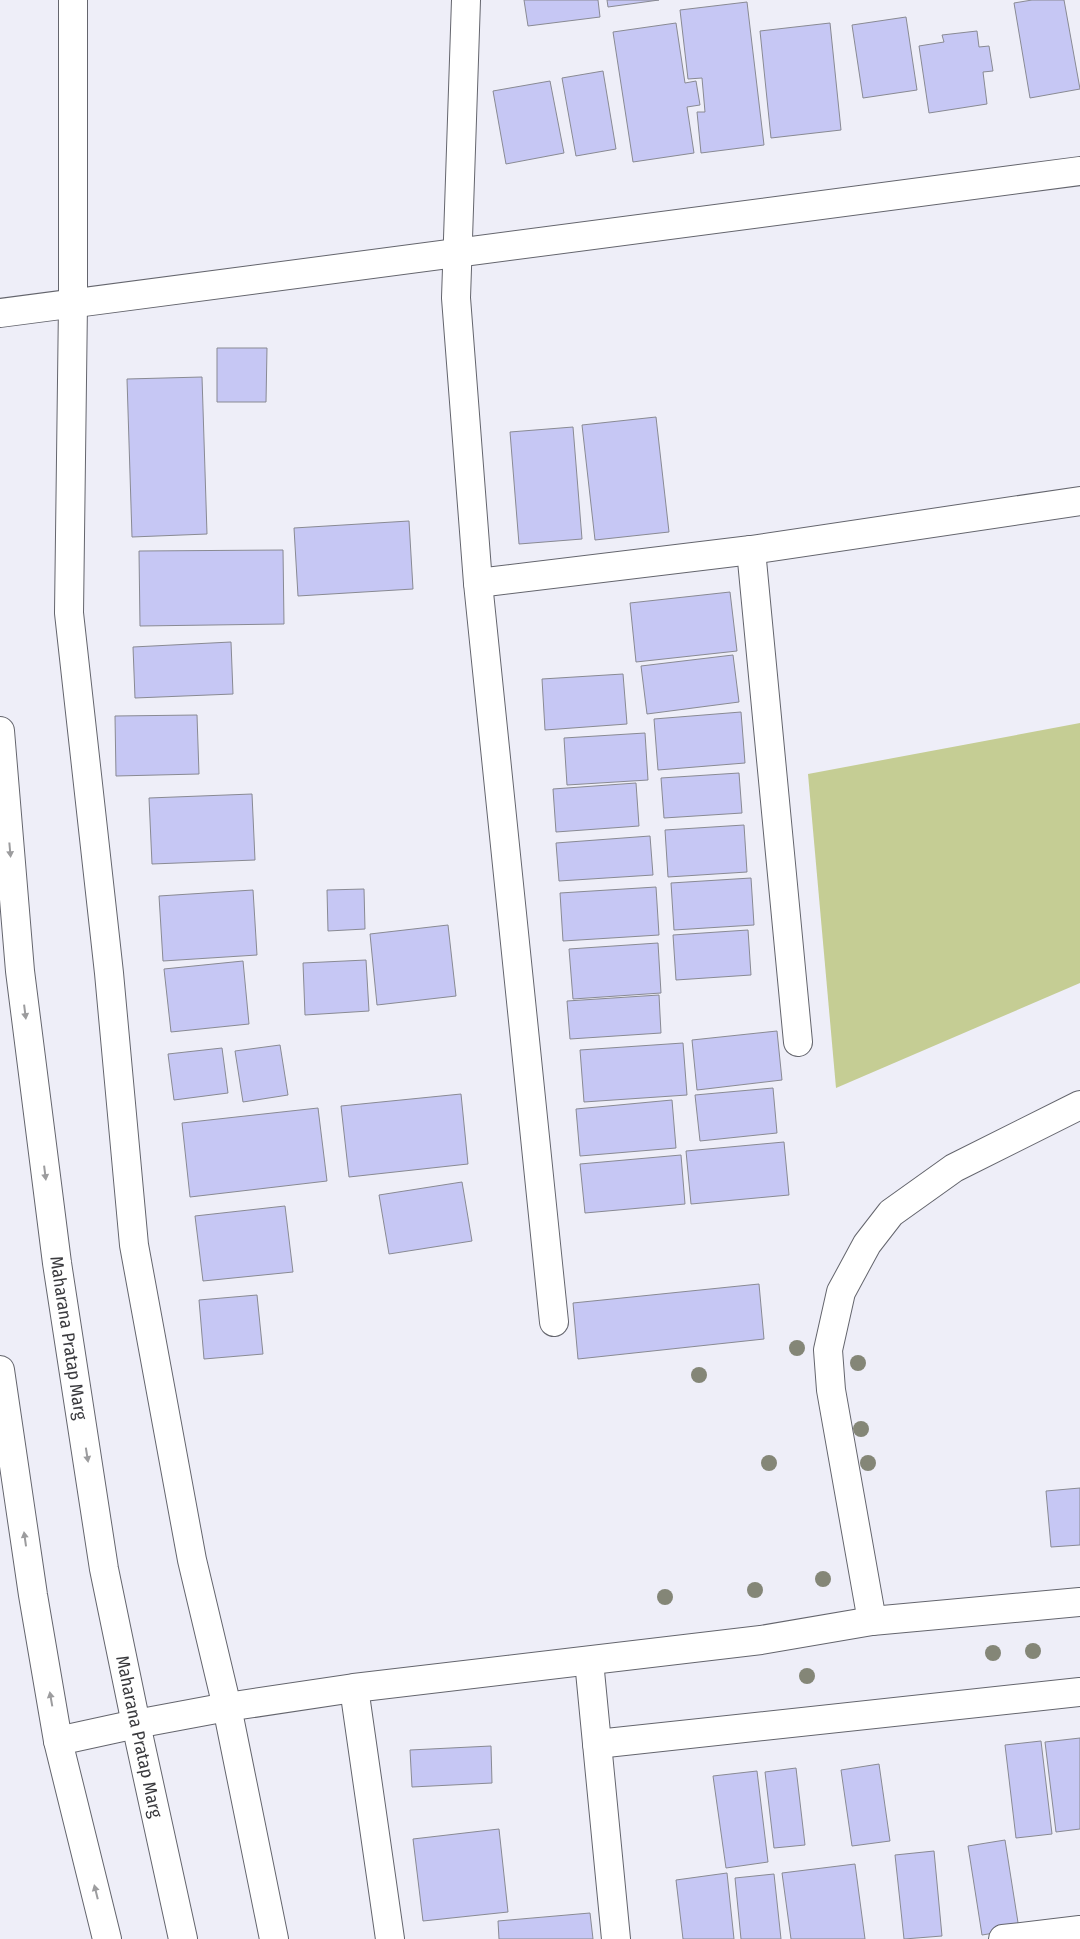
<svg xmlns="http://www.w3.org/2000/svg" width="1080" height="1939" viewBox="0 0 1080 1939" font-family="'Fira Sans Condensed',sans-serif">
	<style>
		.green { fill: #c5cd94 }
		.building { fill: #c6c7f4; stroke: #898a93 }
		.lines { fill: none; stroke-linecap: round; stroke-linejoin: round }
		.minor-casing { stroke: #64656d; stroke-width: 30 }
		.major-casing { stroke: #64656d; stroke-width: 30 }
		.minor { stroke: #fff; stroke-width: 28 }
		.major { stroke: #fff; stroke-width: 28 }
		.tree { fill: #848677 }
		.oneway { fill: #9c9c9e }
		.labels { text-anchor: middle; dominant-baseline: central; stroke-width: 5; stroke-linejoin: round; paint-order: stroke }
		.street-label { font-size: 18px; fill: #3a3a3e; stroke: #fff }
	</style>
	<rect width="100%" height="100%" fill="#eeeef8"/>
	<path class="green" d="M1080 723V983L836 1088 808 774Z"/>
	<g class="building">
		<path d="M524 0H598L600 17 528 26Z"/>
		<path d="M607 0H659L608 7Z"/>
		<path d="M1032 0H1064L1080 89 1030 98 1014 3Z"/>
		<path d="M747 2 764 145 701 153 697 112H705L702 78 688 79 680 10Z"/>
		<path d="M906 17 917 90 863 98 852 25Z"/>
		<path d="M676 23 685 83 696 81 700 105 687 107 694 153 633 162 613 32Z"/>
		<path d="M830 23 841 130 771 138 760 31Z"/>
		<path d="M977 31 979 47 989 46 993 71 983 72 987 104 929 113 919 46 944 42 942 35Z"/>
		<path d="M603 71 616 149 576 156 562 78Z"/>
		<path d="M550 81 564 153 506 164 493 91Z"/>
		<path d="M217 348H267L266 402H217Z"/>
		<path d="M202 377 207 534 132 537 127 379Z"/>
		<path d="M656 417 669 532 595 540 582 425Z"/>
		<path d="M573 427 582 539 519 544 510 432Z"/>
		<path d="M409 521 413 589 298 596 294 528Z"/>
		<path d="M283 550 284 624 140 626 139 551Z"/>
		<path d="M730 592 737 651 636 662 630 603Z"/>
		<path d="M231 642 233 694 135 698 133 647Z"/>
		<path d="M733 655 739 702 647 714 641 666Z"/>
		<path d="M623 674 627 724 545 730 542 679Z"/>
		<path d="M741 712 745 763 658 770 654 719Z"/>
		<path d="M197 715 199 774 116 776 115 716Z"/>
		<path d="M645 733 648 780 567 785 564 738Z"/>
		<path d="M739 773 742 813 664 818 661 778Z"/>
		<path d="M636 783 639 826 556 832 553 789Z"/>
		<path d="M252 794 255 860 152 864 149 798Z"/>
		<path d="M744 825 747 872 668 877 665 830Z"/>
		<path d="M650 836 653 875 559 881 556 843Z"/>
		<path d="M751 878 754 925 674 930 671 883Z"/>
		<path d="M656 887 659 935 563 941 560 893Z"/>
		<path d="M364 889 365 929 328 931 327 890Z"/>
		<path d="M253 890 257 955 163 961 159 896Z"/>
		<path d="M448 925 456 996 377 1005 370 934Z"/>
		<path d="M748 930 751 975 676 980 673 935Z"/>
		<path d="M658 943 661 993 573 999 569 949Z"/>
		<path d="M366 960 369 1011 305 1015 303 963Z"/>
		<path d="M243 961 249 1024 171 1032 164 969Z"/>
		<path d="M659 995 661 1033 570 1039 567 1001Z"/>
		<path d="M777 1031 782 1080 697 1090 692 1040Z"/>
		<path d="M683 1043 687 1095 584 1102 580 1050Z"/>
		<path d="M280 1045 288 1095 243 1102 235 1051Z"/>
		<path d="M222 1048 228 1093 174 1100 168 1054Z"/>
		<path d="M773 1088 777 1133 700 1141 695 1095Z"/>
		<path d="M461 1094 468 1164 349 1177 341 1106Z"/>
		<path d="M672 1100 676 1148 580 1156 576 1109Z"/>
		<path d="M318 1108 327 1181 190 1197 182 1123Z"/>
		<path d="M784 1142 789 1195 691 1204 686 1151Z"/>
		<path d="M681 1155 685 1204 585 1213 580 1164Z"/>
		<path d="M462 1182 472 1241 389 1254 379 1195Z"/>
		<path d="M285 1206 293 1272 203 1281 195 1216Z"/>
		<path d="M759 1284 764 1339 578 1359 573 1303Z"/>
		<path d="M257 1295 263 1354 204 1359 199 1300Z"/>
		<path d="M1080 1488V1545L1051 1547 1046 1491Z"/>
		<path d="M1080 1738V1829L1056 1832 1045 1742Z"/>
		<path d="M1041 1741 1052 1834 1016 1838 1005 1745Z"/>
		<path d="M491 1746 492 1783 412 1787 410 1750Z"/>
		<path d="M879 1764 890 1841 852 1846 841 1770Z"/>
		<path d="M796 1768 805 1845 774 1848 765 1772Z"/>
		<path d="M757 1771 768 1862 726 1868 713 1776Z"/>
		<path d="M499 1829 508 1912 423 1921 413 1839Z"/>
		<path d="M1005 1840 1019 1929 982 1935 968 1846Z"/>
		<path d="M934 1851 942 1936 904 1939 895 1855Z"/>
		<path d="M855 1864 865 1939H791L782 1873Z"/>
		<path d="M727 1873 734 1939H683L676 1880Z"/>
		<path d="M774 1874 781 1939H741L735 1878Z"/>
		<path d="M590 1913 593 1939H499L498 1921Z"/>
	</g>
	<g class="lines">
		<defs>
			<g id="minor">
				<path d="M73 0V303L69 613 109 973 134 1245 192 1560 227 1707 274 1939"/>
				<path d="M466 0 456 298 478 583 554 1322"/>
				<path d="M0 313 1080 171"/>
				<path d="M751 550 798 1042"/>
				<path d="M478 583 751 550 1080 501"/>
				<path d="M872 1621 831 1390 828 1350 841 1292 867 1244 891 1213 954 1168 1080 1105"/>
				<path d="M589 1661 616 1939"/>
				<path d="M354 1688 390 1939"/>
				<path d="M58 1741 136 1724 227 1707 354 1688 761 1640 872 1621 1080 1602"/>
				<path d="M597 1744 1080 1692"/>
				<path d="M1003 1939 1080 1930"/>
			</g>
			<g id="major">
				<path id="s1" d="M0 731 20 971 57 1263 104 1569 136 1724 183 1939"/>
				<path d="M0 1370 33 1595 58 1741 107 1939"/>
			</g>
		</defs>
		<use href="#minor" class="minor-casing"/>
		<use href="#major" class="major-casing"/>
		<use href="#minor" class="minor"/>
		<use href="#major" class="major"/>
	</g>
	<g class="tree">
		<circle cx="797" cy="1348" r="8"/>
		<circle cx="858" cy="1363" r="8"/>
		<circle cx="699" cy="1375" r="8"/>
		<circle cx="861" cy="1429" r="8"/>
		<circle cx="769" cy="1463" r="8"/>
		<circle cx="868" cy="1463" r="8"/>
		<circle cx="823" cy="1579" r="8"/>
		<circle cx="755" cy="1590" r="8"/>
		<circle cx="665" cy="1597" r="8"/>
		<circle cx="1033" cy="1651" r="8"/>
		<circle cx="993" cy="1653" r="8"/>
		<circle cx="807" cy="1676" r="8"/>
	</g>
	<defs><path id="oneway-solid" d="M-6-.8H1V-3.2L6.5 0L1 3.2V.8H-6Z" transform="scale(1.25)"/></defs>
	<g class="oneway">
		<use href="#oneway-solid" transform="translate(10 850) rotate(85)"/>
		<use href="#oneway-solid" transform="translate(25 1012) rotate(83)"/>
		<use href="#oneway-solid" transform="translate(45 1173) rotate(83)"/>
		<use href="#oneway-solid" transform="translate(87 1455) rotate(81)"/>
		<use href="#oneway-solid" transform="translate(25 1539) rotate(-98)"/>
		<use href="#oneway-solid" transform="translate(51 1699) rotate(-100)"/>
		<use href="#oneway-solid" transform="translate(96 1892) rotate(-104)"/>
	</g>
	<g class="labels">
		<g class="street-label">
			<text stroke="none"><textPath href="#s1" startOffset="611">Maharana Pratap Marg</textPath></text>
			<text stroke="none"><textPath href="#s1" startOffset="1016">Maharana Pratap Marg</textPath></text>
		</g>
	</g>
</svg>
